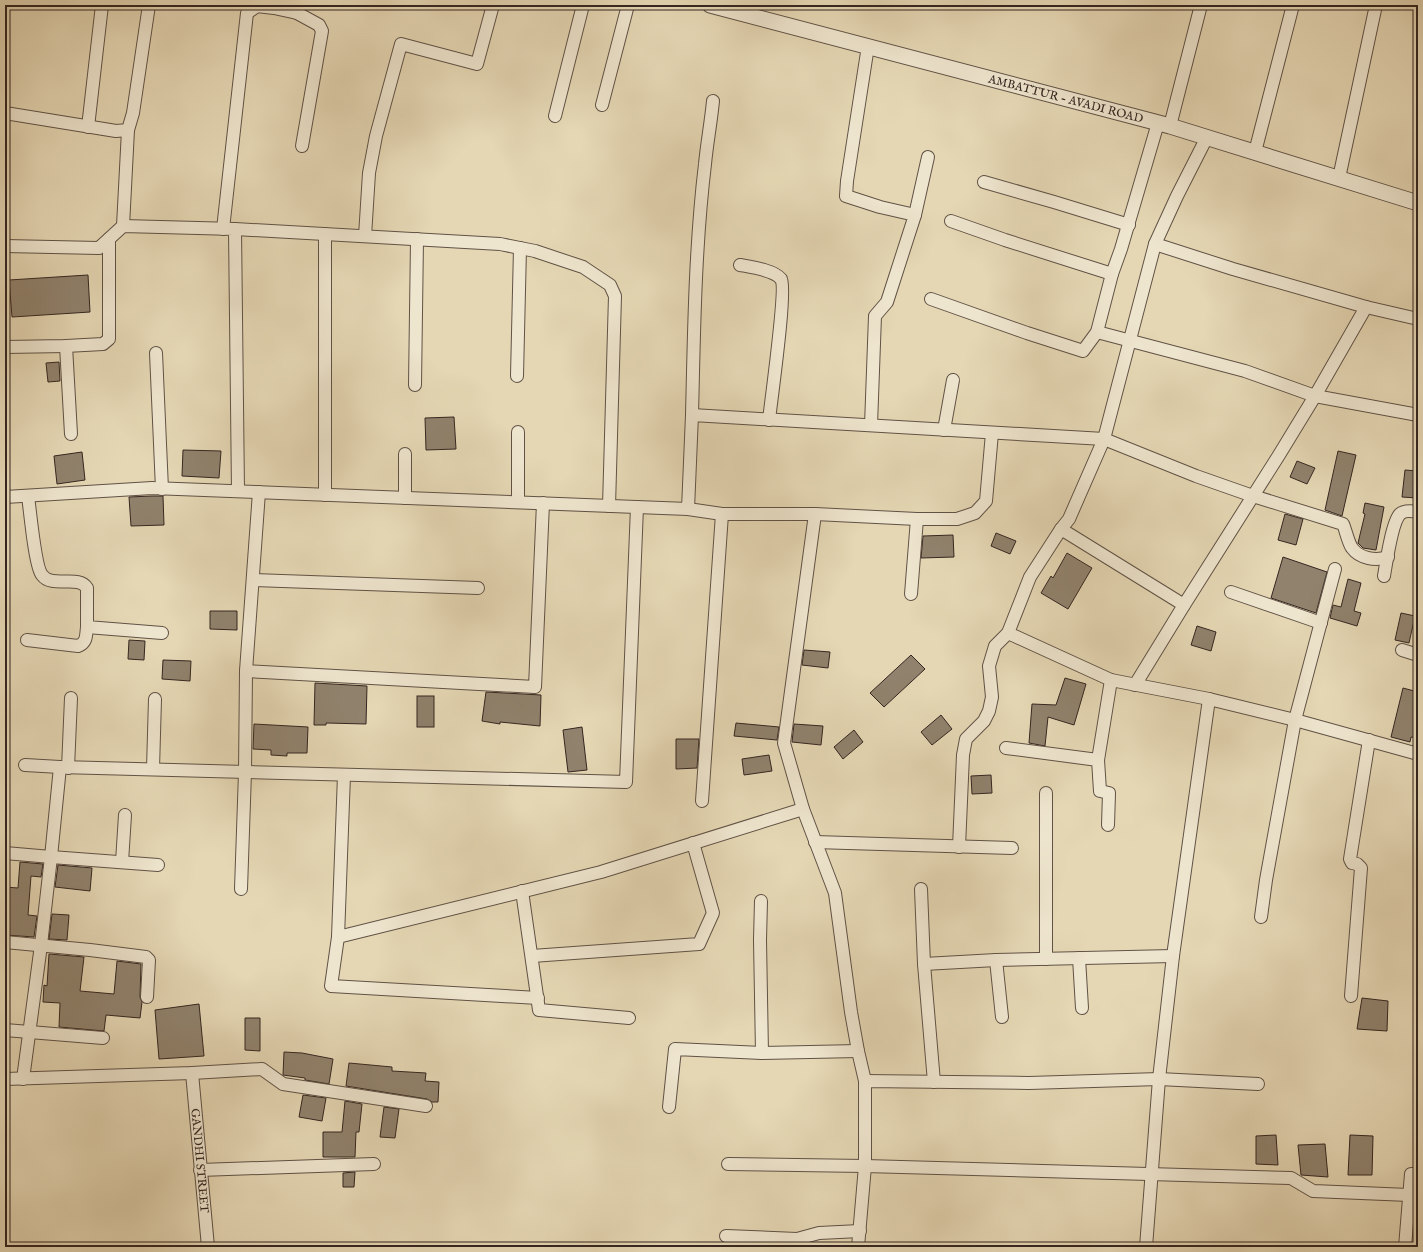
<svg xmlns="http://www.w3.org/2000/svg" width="1423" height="1252" viewBox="0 0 1423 1252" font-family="'IM FELL English',serif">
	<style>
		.building { fill: #90826d; stroke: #342621 }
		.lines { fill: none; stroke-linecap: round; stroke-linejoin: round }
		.minor-casing { stroke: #605246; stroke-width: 14 }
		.tertiary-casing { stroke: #605246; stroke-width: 17 }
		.minor { stroke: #eee5ce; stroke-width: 12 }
		.tertiary { stroke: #eee5ce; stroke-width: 15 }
		.labels { text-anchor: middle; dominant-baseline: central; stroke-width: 3; stroke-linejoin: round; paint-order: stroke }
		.street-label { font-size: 12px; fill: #342621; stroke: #eee5ce }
	</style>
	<rect width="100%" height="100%" fill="#e5d7b4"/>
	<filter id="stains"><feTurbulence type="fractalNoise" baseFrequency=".005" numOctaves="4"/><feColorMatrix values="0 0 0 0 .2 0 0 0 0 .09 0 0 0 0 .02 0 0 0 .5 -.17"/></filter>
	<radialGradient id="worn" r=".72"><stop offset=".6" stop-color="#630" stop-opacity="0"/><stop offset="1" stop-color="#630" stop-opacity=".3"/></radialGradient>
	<g class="building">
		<path d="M88 275 90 312 12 317 9 280Z"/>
		<path d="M59 362 60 381 48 382 46 363Z"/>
		<path d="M454 417 456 449 426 450 425 418Z"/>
		<path d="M183 450 221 451 219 478 182 476Z"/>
		<path d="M1338 451 1356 455 1342 516 1325 510Z"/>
		<path d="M82 452 85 480 57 484 54 456Z"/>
		<path d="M1297 461 1315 468 1307 484 1290 477Z"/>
		<path d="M1405 470 1418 471 1417 498 1402 497Z"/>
		<path d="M152 496H163L164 525 131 526 129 497Z"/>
		<path d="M1365 503 1384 507 1376 550 1363 548 1358 543 1365 514 1363 513Z"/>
		<path d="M1285 514 1303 519 1296 545 1278 540Z"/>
		<path d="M996 533 1016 541 1010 554 991 546Z"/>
		<path d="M953 535 954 557 921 558 923 536Z"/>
		<path d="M1067 553 1092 568 1068 609 1041 593 1051 576 1053 578Z"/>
		<path d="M1283 557 1327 572 1316 613 1271 598Z"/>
		<path d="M1348 579 1361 583 1354 611 1361 613 1357 626 1330 618 1333 605 1341 607Z"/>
		<path d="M210 611H237V630L210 629Z"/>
		<path d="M1401 613 1415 616 1409 643 1395 640Z"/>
		<path d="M1197 626 1216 632 1211 651 1191 645Z"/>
		<path d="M129 640 145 641 144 660 128 659Z"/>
		<path d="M804 650 830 652 828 668 802 665Z"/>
		<path d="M911 655 925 669 884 707 870 693Z"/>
		<path d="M163 660 191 661 190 681 162 679Z"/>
		<path d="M1065 678 1086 684 1074 725 1048 717 1045 746 1029 743 1032 704 1056 705Z"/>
		<path d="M315 683 367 686 366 724 326 723V725H314Z"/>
		<path d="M1403 688 1418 692V738L1411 737 1410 742 1391 737Z"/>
		<path d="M486 692 541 695 540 726 500 722V724L482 721Z"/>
		<rect x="417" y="696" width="17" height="31"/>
		<path d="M941 715 952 729 932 745 921 732Z"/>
		<path d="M736 723 779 727 777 740 734 736Z"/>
		<path d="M254 724 308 727 307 753H287V756L271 755V750L253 749Z"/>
		<path d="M794 724 823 726 821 745 792 742Z"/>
		<path d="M582 727 587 770 568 772 563 730Z"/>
		<path d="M854 730 863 742 843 759 834 747Z"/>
		<path d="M676 739H699L697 768 676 769Z"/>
		<path d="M769 755 772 771 744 775 742 759Z"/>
		<path d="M991 775 992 793 972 794 971 776Z"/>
		<path d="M20 862 43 864 41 877 31 876 28 915 37 916 34 937 5 935V887L18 888Z"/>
		<path d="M58 865 92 868 90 891 55 887Z"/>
		<path d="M52 914 69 915 67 940 49 939Z"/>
		<path d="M49 954 84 957 80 991 114 994 117 961 141 964 140 997 142 1002 140 1018 106 1015 104 1031 59 1027 60 1003 43 1002 44 985 47 986Z"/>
		<path d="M1362 998 1388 1001 1387 1031 1357 1029Z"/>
		<path d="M199 1004 204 1056 159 1059 155 1010Z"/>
		<path d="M245 1018H260V1051L245 1050Z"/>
		<path d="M284 1052 302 1053 333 1059 329 1084 305 1080V1078L283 1075Z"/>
		<path d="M349 1063 392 1067V1071L426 1073 425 1081 439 1082 438 1102H432L427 1099 346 1086Z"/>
		<path d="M303 1095 326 1098 322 1121 299 1117Z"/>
		<path d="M345 1101 362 1104 359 1132H356L355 1157H323V1132H342Z"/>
		<path d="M384 1107 399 1109 395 1138 380 1137Z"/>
		<path d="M1276 1135 1278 1165 1256 1164V1136Z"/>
		<path d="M1350 1135 1373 1136 1372 1175H1348Z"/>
		<path d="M1325 1144 1328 1177 1301 1175 1298 1145Z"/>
		<path d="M355 1172 354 1187H343V1173Z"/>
	</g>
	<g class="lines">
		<defs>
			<g id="minor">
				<path d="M297 13 319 25 322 31 302 146"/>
				<path d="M868 46 847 181 846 196 880 207 915 215 887 302 875 316 871 425"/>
				<path d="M602 105 628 5"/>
				<path d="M5 113 116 131 128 130 133 113 149 5"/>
				<path d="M555 116 583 5"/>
				<path d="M1170 126 1201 5"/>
				<path d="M88 127 102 5"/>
				<path d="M1255 152 1293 5"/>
				<path d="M1339 178 1376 5"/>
				<path d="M984 182 1054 202 1129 225"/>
				<path d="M915 215 928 157"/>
				<path d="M951 221 1005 240 1112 274"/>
				<path d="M123 226 128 130"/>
				<path d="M223 229 247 13 257 6 274 8 297 13 299 5"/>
				<path d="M235 229 500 244 535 251 583 267 610 285 615 296 609 506"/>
				<path d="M365 236 369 173 376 136 401 44 477 64 493 5"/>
				<path d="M5 246 99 248 123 226 235 229 238 491"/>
				<path d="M740 265C751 267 774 270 781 279 787 288 771 401 769 420"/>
				<path d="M931 299 1027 333 1083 351 1097 332 1112 274 1121 249 1158 123"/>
				<path d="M1366 307 1418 319"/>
				<path d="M1097 332 1245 371 1315 396 1418 415"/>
				<path d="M66 346 71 434"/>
				<path d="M5 347 66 346 103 344 109 339V239"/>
				<path d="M156 353 162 489"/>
				<path d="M517 376 520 248"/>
				<path d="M415 385 417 239"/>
				<path d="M692 415C694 332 695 247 705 164 707 143 711 122 713 101"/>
				<path d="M944 430 953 380"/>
				<path d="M405 454V498"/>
				<path d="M259 492 246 671 535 687 543 503"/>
				<path d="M325 495V234"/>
				<path d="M28 496C30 510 35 567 42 575 52 589 79 574 87 588V627L162 633"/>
				<path d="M5 497 152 488 688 509 692 415 1104 439 1155 244 1177 196 1207 137"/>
				<path d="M518 502V432"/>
				<path d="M688 509 722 514H815L917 519H957L975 513 986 501 992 433"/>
				<path d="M815 514 784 743 803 809 835 893 851 1012 858 1051 865 1081"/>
				<path d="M1061 529 1184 605"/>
				<path d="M1384 576C1386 564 1392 522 1400 514 1404 510 1412 511 1418 512"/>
				<path d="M253 580 478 588"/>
				<path d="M1231 592 1321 623"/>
				<path d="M911 594 917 519"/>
				<path d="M1008 633 1111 680 1209 699 1295 720 1418 754"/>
				<path d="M27 640 78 646C87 643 86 635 87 627"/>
				<path d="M1402 650 1418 655"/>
				<path d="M1135 685 1184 605 1279 455 1315 396 1366 307 1233 269 1155 244"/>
				<path d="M1006 748 1098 760 1100 791 1109 793 1108 825"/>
				<path d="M1098 760 1111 680"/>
				<path d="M25 765 60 767"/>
				<path d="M68 768 71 698"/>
				<path d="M153 769 155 699"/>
				<path d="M344 775 338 937 601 872 803 809"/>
				<path d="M1046 793V959"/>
				<path d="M702 801 722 514"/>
				<path d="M815 842 1012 848"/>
				<path d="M959 847 963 755 966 739 984 721 989 711 992 697 989 666 995 646 1008 633 1030 577 1061 529 1069 519 1104 439 1196 476 1253 496 1343 524C1346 531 1348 542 1352 548 1360 559 1376 561 1388 557"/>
				<path d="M5 853 51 857 60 767 626 782 637 507"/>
				<path d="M122 862 125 815"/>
				<path d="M241 889 245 772 246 671"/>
				<path d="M921 889 924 964 934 1082"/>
				<path d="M522 891 539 1010 629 1018"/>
				<path d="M761 901 760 940 762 1053"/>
				<path d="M1261 917 1266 880 1295 720 1335 569"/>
				<path d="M338 937 331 986 538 998"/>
				<path d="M5 942 90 950 146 957 149 960 147 997"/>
				<path d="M532 956 699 944 713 913 693 843"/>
				<path d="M1079 958 1082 1008"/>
				<path d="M996 960 1002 1017"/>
				<path d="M924 964 996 960 1173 956"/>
				<path d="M1351 996 1361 868 1357 864 1352 863 1350 859 1369 740"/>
				<path d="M5 1030 103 1038"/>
				<path id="s1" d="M192 1073 208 1247"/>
				<path d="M5 1079 192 1073 262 1069 283 1084 426 1106"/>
				<path d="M23 1079 41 945 51 857 158 865"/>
				<path d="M669 1107 675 1049 762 1053 858 1051"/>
				<path d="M728 1164 865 1166V1081L1029 1083 1159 1079 1258 1084"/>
				<path d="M200 1170 374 1164"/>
				<path d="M726 1236 797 1239 819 1233 860 1231"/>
				<path d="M858 1247 865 1166 1291 1178 1313 1191 1409 1195"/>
				<path d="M1146 1247 1159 1079 1173 956 1209 699"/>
				<path d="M1405 1247 1411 1174H1418"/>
			</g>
			<g id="tertiary">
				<path id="s2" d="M710 5 1170 126 1418 203"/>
			</g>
		</defs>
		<use href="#minor" class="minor-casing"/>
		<use href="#tertiary" class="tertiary-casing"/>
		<use href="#minor" class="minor"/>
		<use href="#tertiary" class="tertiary"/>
	</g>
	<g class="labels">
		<g class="street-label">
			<text stroke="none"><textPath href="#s2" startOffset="368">AMBATTUR - AVADI ROAD</textPath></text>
			<text stroke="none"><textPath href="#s1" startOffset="88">GANDHI STREET</textPath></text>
		</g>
	</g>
	<rect width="1423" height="1252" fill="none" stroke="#e5d7b4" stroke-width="20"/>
	<rect x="6" y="6" width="1411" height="1240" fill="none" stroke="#342621" stroke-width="2"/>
	<rect x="10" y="10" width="1403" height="1232" fill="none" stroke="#342621"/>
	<rect width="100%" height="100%" filter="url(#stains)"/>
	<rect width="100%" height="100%" fill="url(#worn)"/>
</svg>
